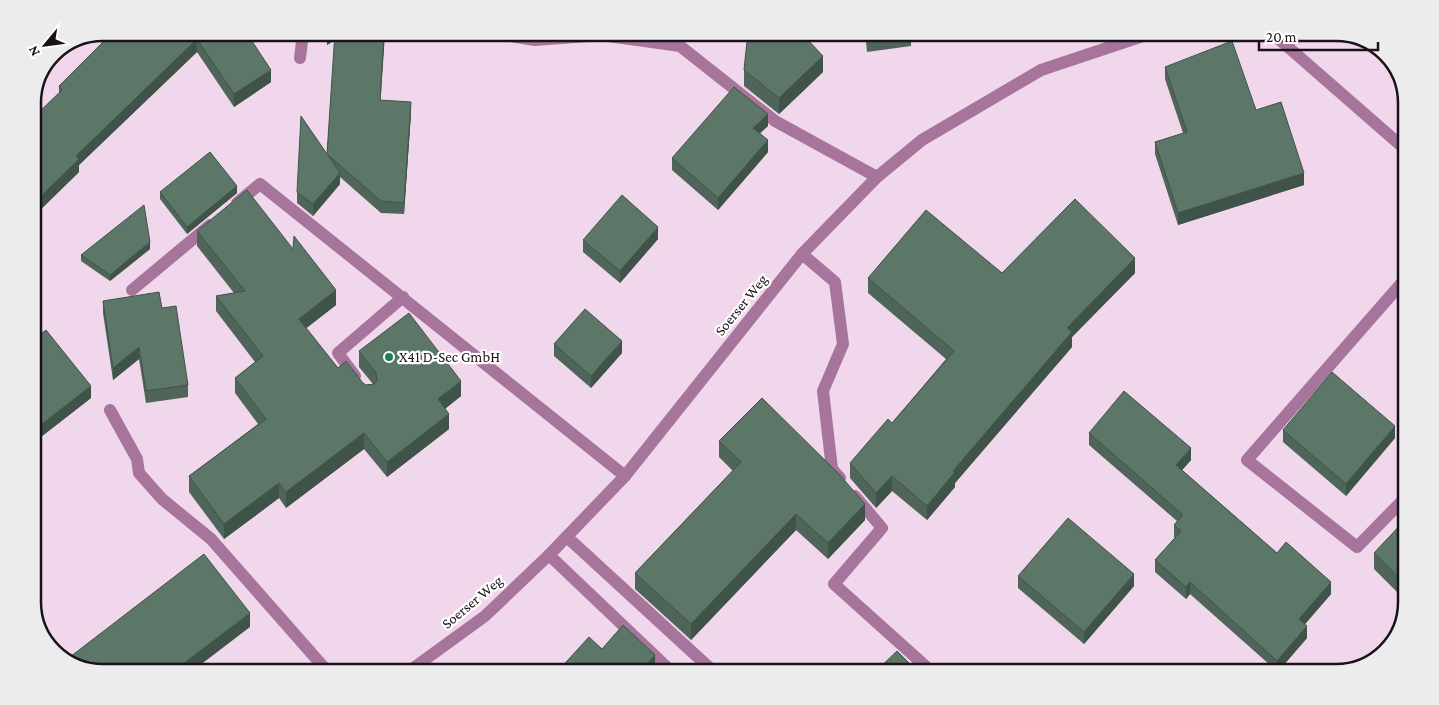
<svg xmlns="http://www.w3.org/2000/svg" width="1439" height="705" viewBox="0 0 1439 705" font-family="'Crimson Pro',serif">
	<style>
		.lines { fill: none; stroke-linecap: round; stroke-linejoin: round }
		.minor { stroke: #a7759c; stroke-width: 12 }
		.wall { fill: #4f6559 }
		.shaded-wall { fill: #405349 }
		.building { fill: #5c7668; stroke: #405349 }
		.poi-dot { fill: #1c7f58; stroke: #fff; stroke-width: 2 }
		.labels { text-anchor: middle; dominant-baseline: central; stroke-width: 4.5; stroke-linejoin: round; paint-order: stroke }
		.street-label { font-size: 15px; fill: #1b1219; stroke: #fff }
		.poi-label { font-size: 15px; fill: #1b1219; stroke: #fff; text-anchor: start }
		.rim { fill: none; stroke: #1b1219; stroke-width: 2.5 }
	</style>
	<rect width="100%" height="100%" fill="#f1d7eb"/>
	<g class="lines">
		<g class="minor">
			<path d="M492 33 535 40 601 35 680 46 775 121 877 177"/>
			<path d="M1272 33 1406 150"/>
			<path d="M300 58 303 33"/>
			<path d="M237 203 260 184 625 476"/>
			<path d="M802 254 835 282 843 344 823 391 832 469 840 478"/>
			<path d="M1406 278 1247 460 1357 547 1406 497"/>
			<path d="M132 290 210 225"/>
			<path d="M355 376 338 353 403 297"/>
			<path d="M110 410 137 459 139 473 162 499 211 539 328 672"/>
			<path d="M855 496 882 528 834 584 932 672"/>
			<path d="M567 537 714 672"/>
			<path d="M549 555 672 672"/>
			<path d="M408 672 485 616 549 555 625 476 802 254 877 177 922 140 1041 70 1152 33"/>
		</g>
	</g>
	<g class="wall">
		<path d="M113 32H246L271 82 234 107 197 52 79 165V172L33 217V118L59 93V86Z"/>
		<path d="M327 32H385L380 100 411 113 404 214 381 213 340 177V184L313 216 297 203V192L327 154 335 40 327 45Z"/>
		<path d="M738 32H807V39L823 72 779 114 744 86V70L747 42 738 41Z"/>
		<path d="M865 32H934V39L911 42V46L867 52Z"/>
		<path d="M1165 67 1256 110 1304 185 1178 225 1155 154V142L1183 133 1165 79Z"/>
		<path d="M768 126 760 133 768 152 718 210 672 170V158Z"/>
		<path d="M160 192 237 193 187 234 160 199Z"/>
		<path d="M197 231 336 305 306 328 338 368 366 385 373 384 359 367V351L461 396 445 409 449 429 387 477 364 449 286 508 279 498 224 539 189 492V476L258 424 235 393V378L255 362 216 311V296L234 293 197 246Z"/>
		<path d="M658 239 620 283 583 252V240Z"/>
		<path d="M150 249 110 281 81 261V255Z"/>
		<path d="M1002 273H1135L1072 337V347L955 483V487L927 520 892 491 876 508 850 478V463L892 423 946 359 868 293V278Z"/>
		<path d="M1406 286V307L1401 302V292Z"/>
		<path d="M103 301 162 308 188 385V397L146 403 139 359 113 380 103 313Z"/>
		<path d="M33 340 91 398 37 440 33 435Z"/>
		<path d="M554 344 622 353 591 388 554 356Z"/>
		<path d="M1283 430 1395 438 1346 496 1283 442Z"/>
		<path d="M1089 433 1191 460 1182 470 1277 553 1331 594 1305 624 1307 638 1278 672 1190 594 1186 599 1155 572V560L1175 538 1174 537V525L1177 521 1089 445Z"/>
		<path d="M719 441 865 520 828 559 796 530 691 640 635 589V573L733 471 719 457Z"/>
		<path d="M1406 519V601L1374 569V553Z"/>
		<path d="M1018 576 1134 586 1084 644 1018 588Z"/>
	</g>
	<g class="shaded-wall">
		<path d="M328 32H336V39L327 45V33Z"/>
		<path d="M384 32H385L380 111V100Z"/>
		<path d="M197 39V52L79 165V172L33 217V204L76 156Z"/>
		<path d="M823 56V72L779 114V98Z"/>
		<path d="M271 70V82L234 107V94Z"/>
		<path d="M411 102V113L404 214V203Z"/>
		<path d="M768 114V126L753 140V128Z"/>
		<path d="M768 140V152L718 210V198Z"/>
		<path d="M340 173V184L313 216V204Z"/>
		<path d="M1304 173V185L1178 225V213Z"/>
		<path d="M237 186V193L187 234V227Z"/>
		<path d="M658 227V239L620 283V271Z"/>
		<path d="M150 242V249L110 281V275Z"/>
		<path d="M1135 258V273L1072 337V347L955 483V487L927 520V506L953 471 1067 328Z"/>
		<path d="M336 290V305L299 334V319Z"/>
		<path d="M622 341V353L591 388V376Z"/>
		<path d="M139 347V359L113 380V368Z"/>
		<path d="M461 381V396L438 414V399Z"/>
		<path d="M91 386V398L37 440V428Z"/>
		<path d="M449 414V429L387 477V462Z"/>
		<path d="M1395 426V438L1346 496V484Z"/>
		<path d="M364 433V449L286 508V492Z"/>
		<path d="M1191 448V460L1176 477V465Z"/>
		<path d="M892 476V491L876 508V493Z"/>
		<path d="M279 483V498L224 539V524Z"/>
		<path d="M865 504V520L828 559V543Z"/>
		<path d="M796 514V530L691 640V624Z"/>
		<path d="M1134 574V586L1084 644V632Z"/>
		<path d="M1190 582V594L1186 599V587Z"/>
		<path d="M1331 582V594L1299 631V619Z"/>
		<path d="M250 613V627L191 672H172Z"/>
		<path d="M1307 626V638L1277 672V661Z"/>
		<path d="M655 655V667L649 672H639Z"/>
	</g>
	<g class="building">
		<path d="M113 32H246L271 70 234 94 197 39 76 156 79 159 33 204V118L62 90 59 86Z"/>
		<path d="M335 32H384L380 100 411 102 404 203 381 201 328 155 340 173 313 204 297 192 301 116 327 154Z"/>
		<path d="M748 32H806V38L823 56 779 98 744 70Z"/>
		<path d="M866 32H911V34L867 40Z"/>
		<path d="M1232 41 1256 110 1281 102 1304 173 1178 213 1155 142 1187 132 1165 67Z"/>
		<path d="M734 87 768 114 753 128 768 140 718 198 672 158Z"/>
		<path d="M210 152 237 186 187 227 160 192Z"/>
		<path d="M247 190 293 249 294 236 336 290 299 319 338 368 346 361 363 383 366 385 374 384 377 380 376 373 359 351 409 313 461 381 438 399 449 414 387 462 364 433 286 492 279 483 224 524 189 476 266 419 235 378 263 356 216 296 245 291 197 231Z"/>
		<path d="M622 195 658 227 620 271 583 240Z"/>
		<path d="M1075 199 1135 258 1067 328 1072 332 953 471 955 472 927 506 892 476 876 493 850 463 888 419 892 423 954 351 868 278 926 210 1002 273Z"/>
		<path d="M144 205 150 242 110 275 81 255Z"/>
		<path d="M1406 286V296L1401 292Z"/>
		<path d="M159 292 162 308 176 306 188 385 146 391 139 347 113 368 103 301Z"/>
		<path d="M585 309 622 341 591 376 554 344Z"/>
		<path d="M46 330 91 386 37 428 33 423V340Z"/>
		<path d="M1332 372 1395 426 1346 484 1283 430Z"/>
		<path d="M1124 391 1191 448 1176 465 1277 553 1286 542 1331 582 1299 619 1307 626 1277 661 1190 582 1186 587 1155 560 1181 531 1174 525 1183 515 1089 433Z"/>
		<path d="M762 398 839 474 865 504 828 543 796 514 691 624 635 573 741 462 719 441Z"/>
		<path d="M1068 518 1134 574 1084 632 1018 576Z"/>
		<path d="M1406 519V585L1374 553Z"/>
		<path d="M204 554 250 613 172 672H104L72 665 66 660Z"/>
		<path d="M623 625 655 655 639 672H557L589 637 602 649Z"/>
		<path d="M897 651 918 672H875Z"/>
		<path d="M1192 668 1197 672H1188Z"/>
	</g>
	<circle class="poi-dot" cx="389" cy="357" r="5"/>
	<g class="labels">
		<g class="street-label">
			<text transform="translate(741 305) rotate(-51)">Soerser Weg</text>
			<text transform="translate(472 602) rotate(-40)">Soerser Weg</text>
		</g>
		<g class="poi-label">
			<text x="399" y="357">X41 D-Sec GmbH</text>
		</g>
	</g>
	<path d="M0 0H1439V705H0ZM103 41H1336A62 62 0 0 1 1398 103V602A62 62 0 0 1 1336 664H103A62 62 0 0 1 41 602V103A62 62 0 0 1 103 41Z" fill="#edeced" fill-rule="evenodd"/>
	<path class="rim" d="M103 41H1336A62 62 0 0 1 1398 103V602A62 62 0 0 1 1336 664H103A62 62 0 0 1 41 602V103A62 62 0 0 1 103 41Z"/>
	<g transform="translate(45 45) rotate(241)" stroke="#ffffff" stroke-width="4" paint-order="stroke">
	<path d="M0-4L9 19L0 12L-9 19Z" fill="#1b1219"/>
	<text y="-8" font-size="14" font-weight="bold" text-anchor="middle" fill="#1b1219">N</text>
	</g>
	<path d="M1259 42v8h119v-8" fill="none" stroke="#1b1219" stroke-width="2.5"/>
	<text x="1266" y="42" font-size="15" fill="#1b1219" stroke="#ffffff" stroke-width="4" paint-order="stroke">20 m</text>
</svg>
